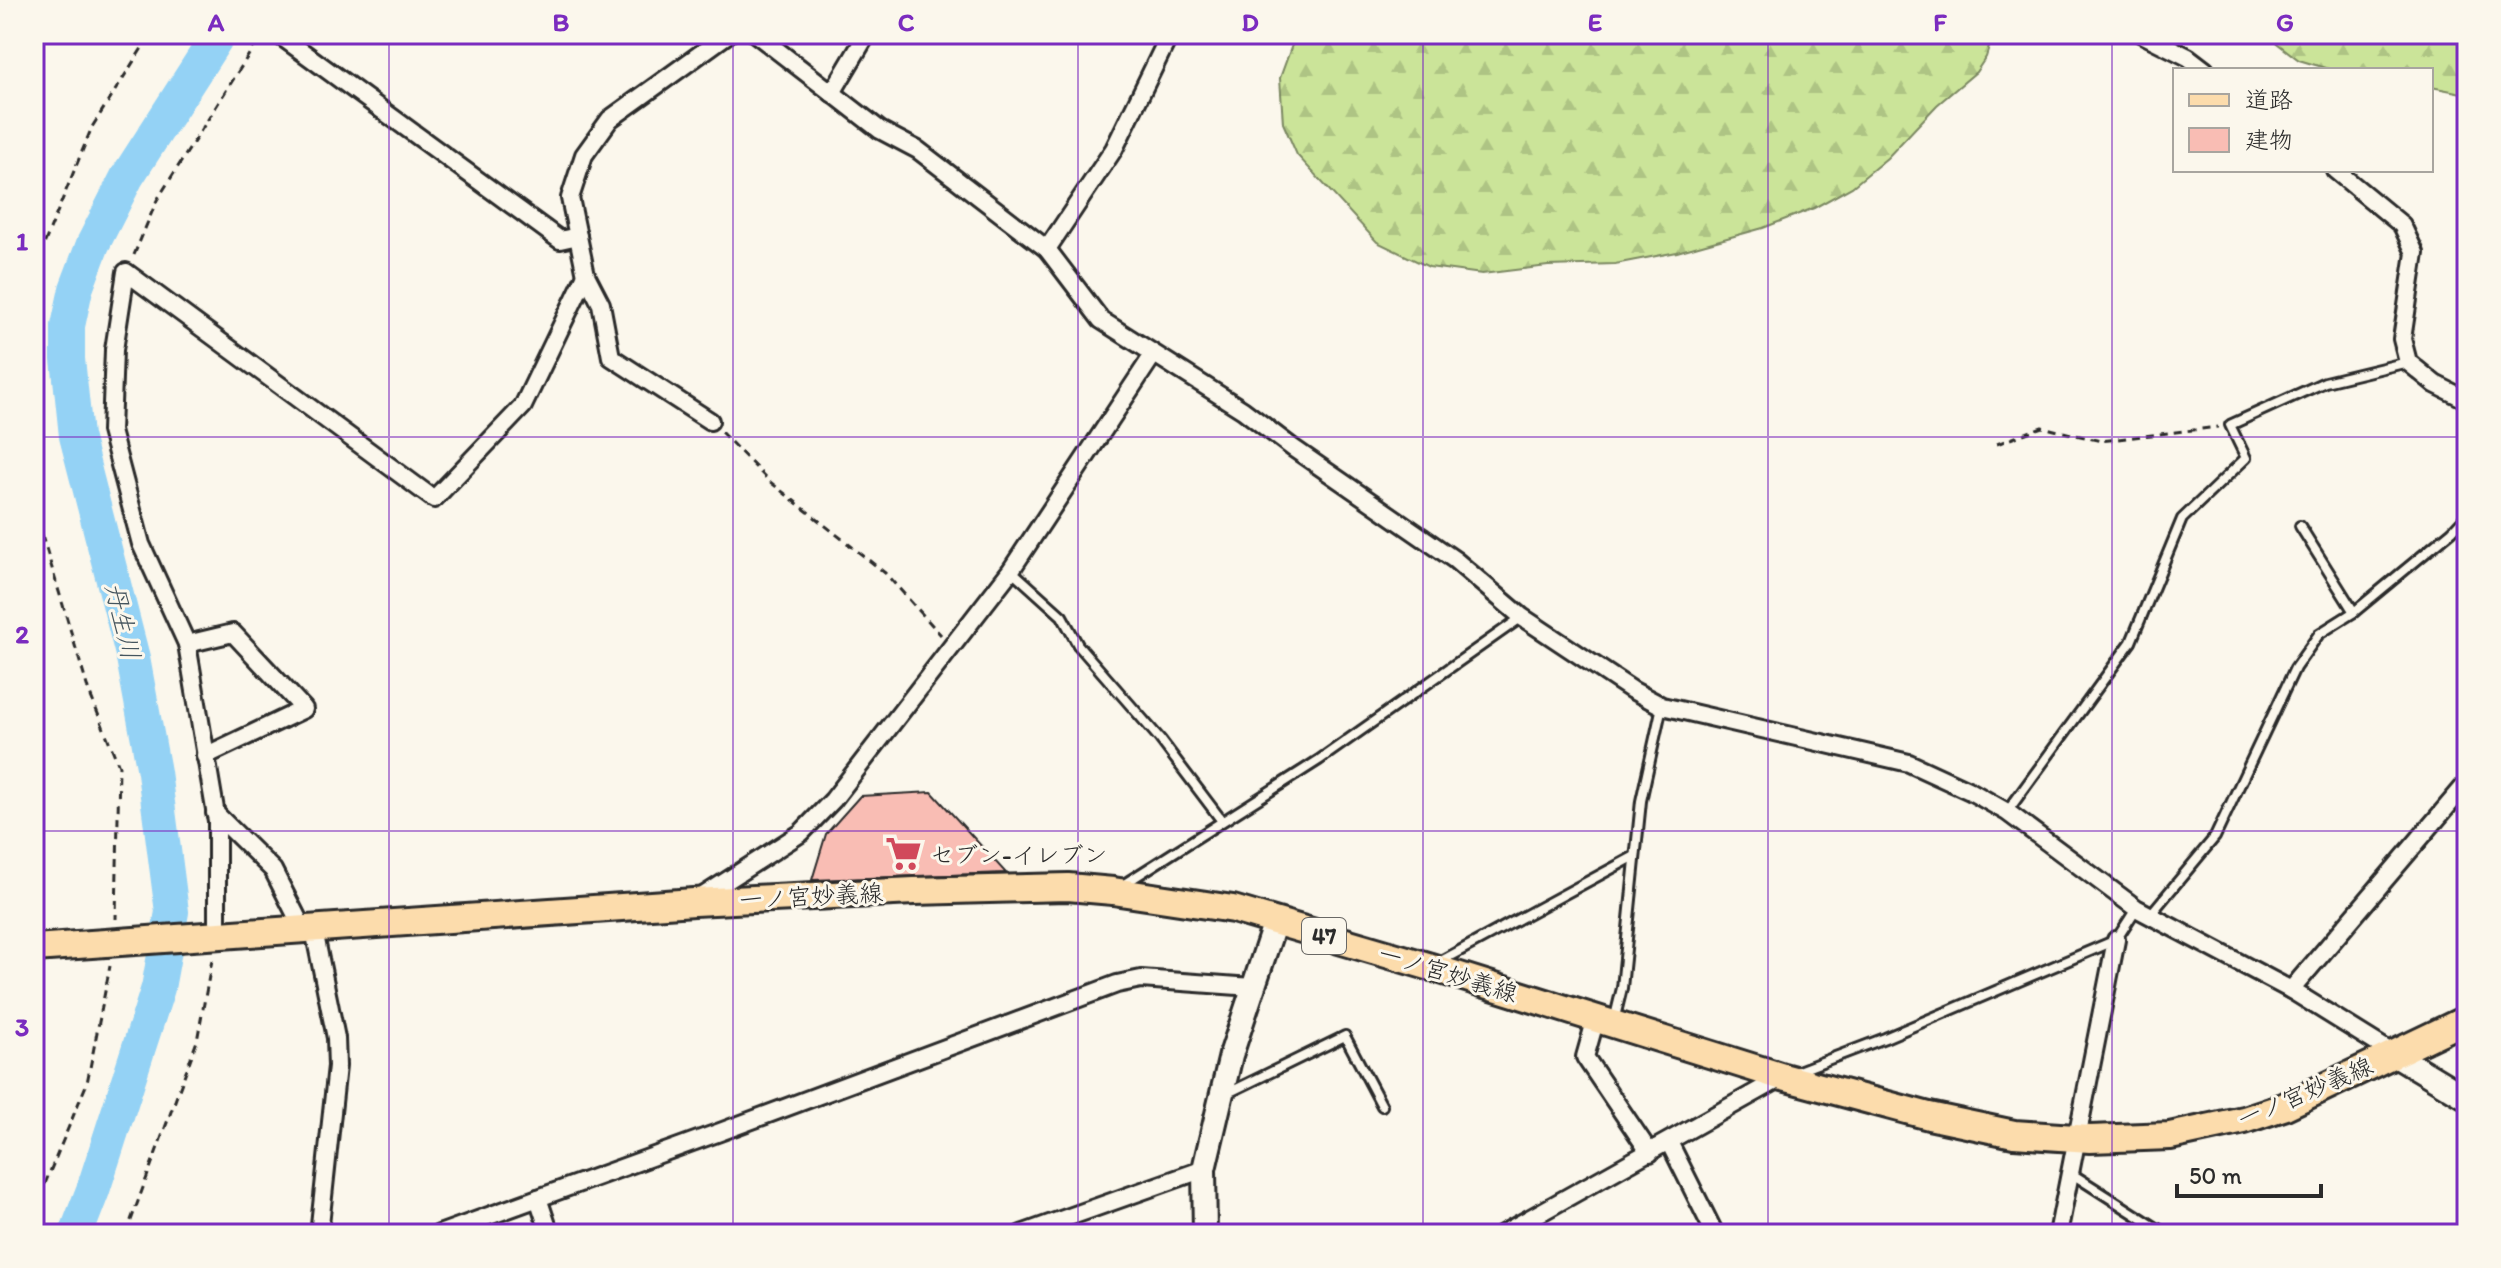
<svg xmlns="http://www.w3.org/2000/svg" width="2501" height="1268" viewBox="0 0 2501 1268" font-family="Itim,'Klee One',sans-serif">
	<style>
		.forest { fill: url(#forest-firs); stroke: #7b8862; stroke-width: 2 }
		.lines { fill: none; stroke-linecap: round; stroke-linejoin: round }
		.river { stroke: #94d2f5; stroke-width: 34 }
		.building { fill: #f9bdb4; stroke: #2b2b2b; stroke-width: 2 }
		.lane-casing { stroke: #2b2b2b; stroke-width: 14 }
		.street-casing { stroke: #2b2b2b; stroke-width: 22 }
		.secondary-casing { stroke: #2b2b2b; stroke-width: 28 }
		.primary-casing { stroke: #2b2b2b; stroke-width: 32 }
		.path { stroke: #2b2b2b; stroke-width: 3; stroke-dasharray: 8 6; stroke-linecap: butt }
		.lane { stroke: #fbf7ec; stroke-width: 8 }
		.street { stroke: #fbf7ec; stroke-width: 16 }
		.secondary { stroke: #fbf7ec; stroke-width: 22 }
		.primary { stroke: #fcdcac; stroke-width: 26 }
		.grid { fill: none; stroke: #7b2cbf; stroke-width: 2; stroke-opacity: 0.55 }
		.labels { text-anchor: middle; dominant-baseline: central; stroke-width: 6; stroke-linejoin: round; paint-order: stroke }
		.shield { fill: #fbf7ec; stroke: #696865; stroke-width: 2 }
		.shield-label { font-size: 22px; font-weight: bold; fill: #2b2b2b }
		.poi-label { font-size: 24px; fill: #2b2b2b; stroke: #fbf7ec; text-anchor: start }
		.street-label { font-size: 24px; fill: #2b2b2b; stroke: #fbf7ec }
		.water-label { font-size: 26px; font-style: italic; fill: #45555e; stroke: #fbf7ec }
		.neatline { fill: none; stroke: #7b2cbf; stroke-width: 3 }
		.grid-label { font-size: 26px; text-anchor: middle; font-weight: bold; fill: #7b2cbf }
	</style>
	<defs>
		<pattern id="forest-firs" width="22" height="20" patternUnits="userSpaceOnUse" patternTransform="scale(2)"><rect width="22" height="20" fill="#cbe499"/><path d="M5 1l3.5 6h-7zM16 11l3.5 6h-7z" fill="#aec484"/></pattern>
	</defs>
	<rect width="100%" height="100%" fill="#fbf7ec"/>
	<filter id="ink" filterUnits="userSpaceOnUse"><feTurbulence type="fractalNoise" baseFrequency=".0125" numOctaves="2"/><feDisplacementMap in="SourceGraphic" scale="16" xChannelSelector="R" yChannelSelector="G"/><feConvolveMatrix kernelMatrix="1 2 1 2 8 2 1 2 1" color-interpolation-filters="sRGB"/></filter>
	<g filter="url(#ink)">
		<g class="forest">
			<path d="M1296 34H1985L1990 44 1986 57 1976 72 1937 105 1887 158 1852 187 1814 208 1763 228 1677 252 1615 264 1548 266 1482 274 1429 267 1377 242 1297 155 1283 123 1280 78Z"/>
			<path d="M2265 34H2467V94L2431 87V70H2332L2299 60Z"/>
		</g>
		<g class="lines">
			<path class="river" d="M76 1234 93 1190 158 988 172 912 154 772 133 658 76 436 68 359V326L76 289 93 244 127 177 219 34"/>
		</g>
		<path class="building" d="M932 792 1006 873 812 880 826 834 860 796Z"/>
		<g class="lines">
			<defs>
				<g id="lane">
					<path d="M2300 526 2354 612 2452 531 2467 515"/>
					<path d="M1011 570 1062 616 1078 645 1160 739 1222 821"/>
					<path d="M2007 812 2131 642 2182 519 2246 458 2230 425 2325 382 2408 362"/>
					<path d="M1121 886 1319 760 1522 617"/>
					<path d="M2150 915 2215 837 2295 668 2319 634 2354 612"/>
					<path d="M1439 962 1635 856"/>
					<path d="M1614 1021 1622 988 1641 801 1662 706"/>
					<path d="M1793 1073 1885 1038 2116 940 2136 909"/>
					<path d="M1226 1094 1345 1036 1382 1106"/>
					<path d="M2069 1172 2166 1234"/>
				</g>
				<g id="street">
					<path d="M278 34 560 240 578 236"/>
					<path d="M756 34 880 130 918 150 1047 249 1101 320 1243 410 1293 448 1455 560 1522 617 1632 690 1662 706 1909 763 1970 791 2007 812 2136 908 2291 990 2394 1054"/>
					<path d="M2142 34 2188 57 2205 70"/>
					<path d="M832 93 867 34"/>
					<path d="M2335 170 2402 225 2415 253 2402 339 2408 362 2435 384 2467 400"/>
					<path d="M1047 249 1114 149 1170 34"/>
					<path d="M710 421 611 357 601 304 586 275 570 198 584 155 610 119 728 34"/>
					<path d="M187 644 233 633 304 709 205 756"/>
					<path d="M215 813 273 870 304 931"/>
					<path d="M700 898 801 833 833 800 1011 570 1153 355"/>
					<path d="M314 930 336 1038 337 1066 319 1234"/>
					<path d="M217 936V821L187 644 141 544 111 431 114 350 126 272 434 499 523 406 586 275"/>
					<path d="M2291 990 2467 783"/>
					<path d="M1596 1018 1585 1057 1650 1153"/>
					<path d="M1669 1142 1715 1234"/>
					<path d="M538 1198 550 1234"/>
					<path d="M439 1234 720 1132 1117 984 1141 979 1252 987"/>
					<path d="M1021 1234 1204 1169"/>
					<path d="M1502 1234 1783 1077"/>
					<path d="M2058 1234 2116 940"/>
				</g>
				<g id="secondary">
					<path d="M2394 1054 2467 1098"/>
					<path d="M1205 1234 1204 1169 1231 1055 1275 922"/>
				</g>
				<path id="primary" d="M34 948 694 902 914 891 1068 887 1113 891 1233 909 1431 967 1783 1077 1929 1116 2014 1134 2090 1139 2170 1136 2244 1120 2283 1107 2467 1019"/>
			</defs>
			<use href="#lane" class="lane-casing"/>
			<use href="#street" class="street-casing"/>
			<use href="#secondary" class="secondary-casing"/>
			<use href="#primary" class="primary-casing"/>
			<g class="path">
				<path d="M134 255 157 200 260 37"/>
				<path d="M34 269 92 127 151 34"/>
				<path d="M721 432 769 481 885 573 941 635"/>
				<path d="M1997 444 2042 427 2101 441 2218 427"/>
				<path d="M34 508 88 689 119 766 116 919"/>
				<path d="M34 1210 87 1083 110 966"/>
				<path d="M126 1234 197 1041 212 960"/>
			</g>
			<use href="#lane" class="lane"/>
			<use href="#street" class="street"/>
			<use href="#secondary" class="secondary"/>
			<use href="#primary" class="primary"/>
		</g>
	</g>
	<path class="grid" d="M389 34V1234M733 34V1234M1078 34V1234M1423 34V1234M1768 34V1234M2112 34V1234M34 437H2467M34 831H2467"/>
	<defs>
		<symbol id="supermarket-bare" viewBox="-9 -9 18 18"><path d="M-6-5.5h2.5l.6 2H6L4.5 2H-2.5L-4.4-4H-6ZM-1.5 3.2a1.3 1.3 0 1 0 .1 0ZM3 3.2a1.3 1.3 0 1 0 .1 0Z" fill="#d1495b" stroke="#fbf7ec" stroke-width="2.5" paint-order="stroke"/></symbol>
	</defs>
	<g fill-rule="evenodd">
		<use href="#supermarket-bare" x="878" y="828" width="51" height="51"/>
	</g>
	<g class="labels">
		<rect class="shield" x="1302" y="918" width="44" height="36" rx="6"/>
		<g class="shield-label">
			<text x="1324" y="936">47</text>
		</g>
		<g class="poi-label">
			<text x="930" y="854">セブン-イレブン</text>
		</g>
		<g class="street-label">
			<text transform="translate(811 896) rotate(-3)">一ノ宮妙義線</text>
			<text transform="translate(1448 973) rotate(17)">一ノ宮妙義線</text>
			<text transform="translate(2305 1092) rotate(-23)">一ノ宮妙義線</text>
		</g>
		<g class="water-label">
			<text transform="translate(123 621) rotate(77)">丹生川</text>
		</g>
	</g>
	<rect width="2501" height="1268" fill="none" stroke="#fbf7ec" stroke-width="88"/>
	<rect x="2173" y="68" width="260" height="104" fill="#fbf7ec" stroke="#a8a59f" stroke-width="2"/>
	<rect x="2189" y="94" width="40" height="12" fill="#fcdcac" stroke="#a8a59f" stroke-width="2"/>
	<text x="2245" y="108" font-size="24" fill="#2b2b2b">道路</text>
	<rect x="2189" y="128" width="40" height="24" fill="#f9bdb4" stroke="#a8a59f" stroke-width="2"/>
	<text x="2245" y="148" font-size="24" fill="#2b2b2b">建物</text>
	<path d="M2177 1184v12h144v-12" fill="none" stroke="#2b2b2b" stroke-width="4"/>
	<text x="2189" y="1184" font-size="24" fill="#2b2b2b" stroke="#fbf7ec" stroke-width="6" paint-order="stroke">50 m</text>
	<rect x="44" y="44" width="2413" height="1180" class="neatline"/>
	<g class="grid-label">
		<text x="216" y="31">A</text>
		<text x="561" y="31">B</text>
		<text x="906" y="31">C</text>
		<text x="1250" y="31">D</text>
		<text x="1595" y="31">E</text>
		<text x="1940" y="31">F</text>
		<text x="2285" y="31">G</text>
		<text x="22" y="250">1</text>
		<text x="22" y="643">2</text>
		<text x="22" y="1036">3</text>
	</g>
</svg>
